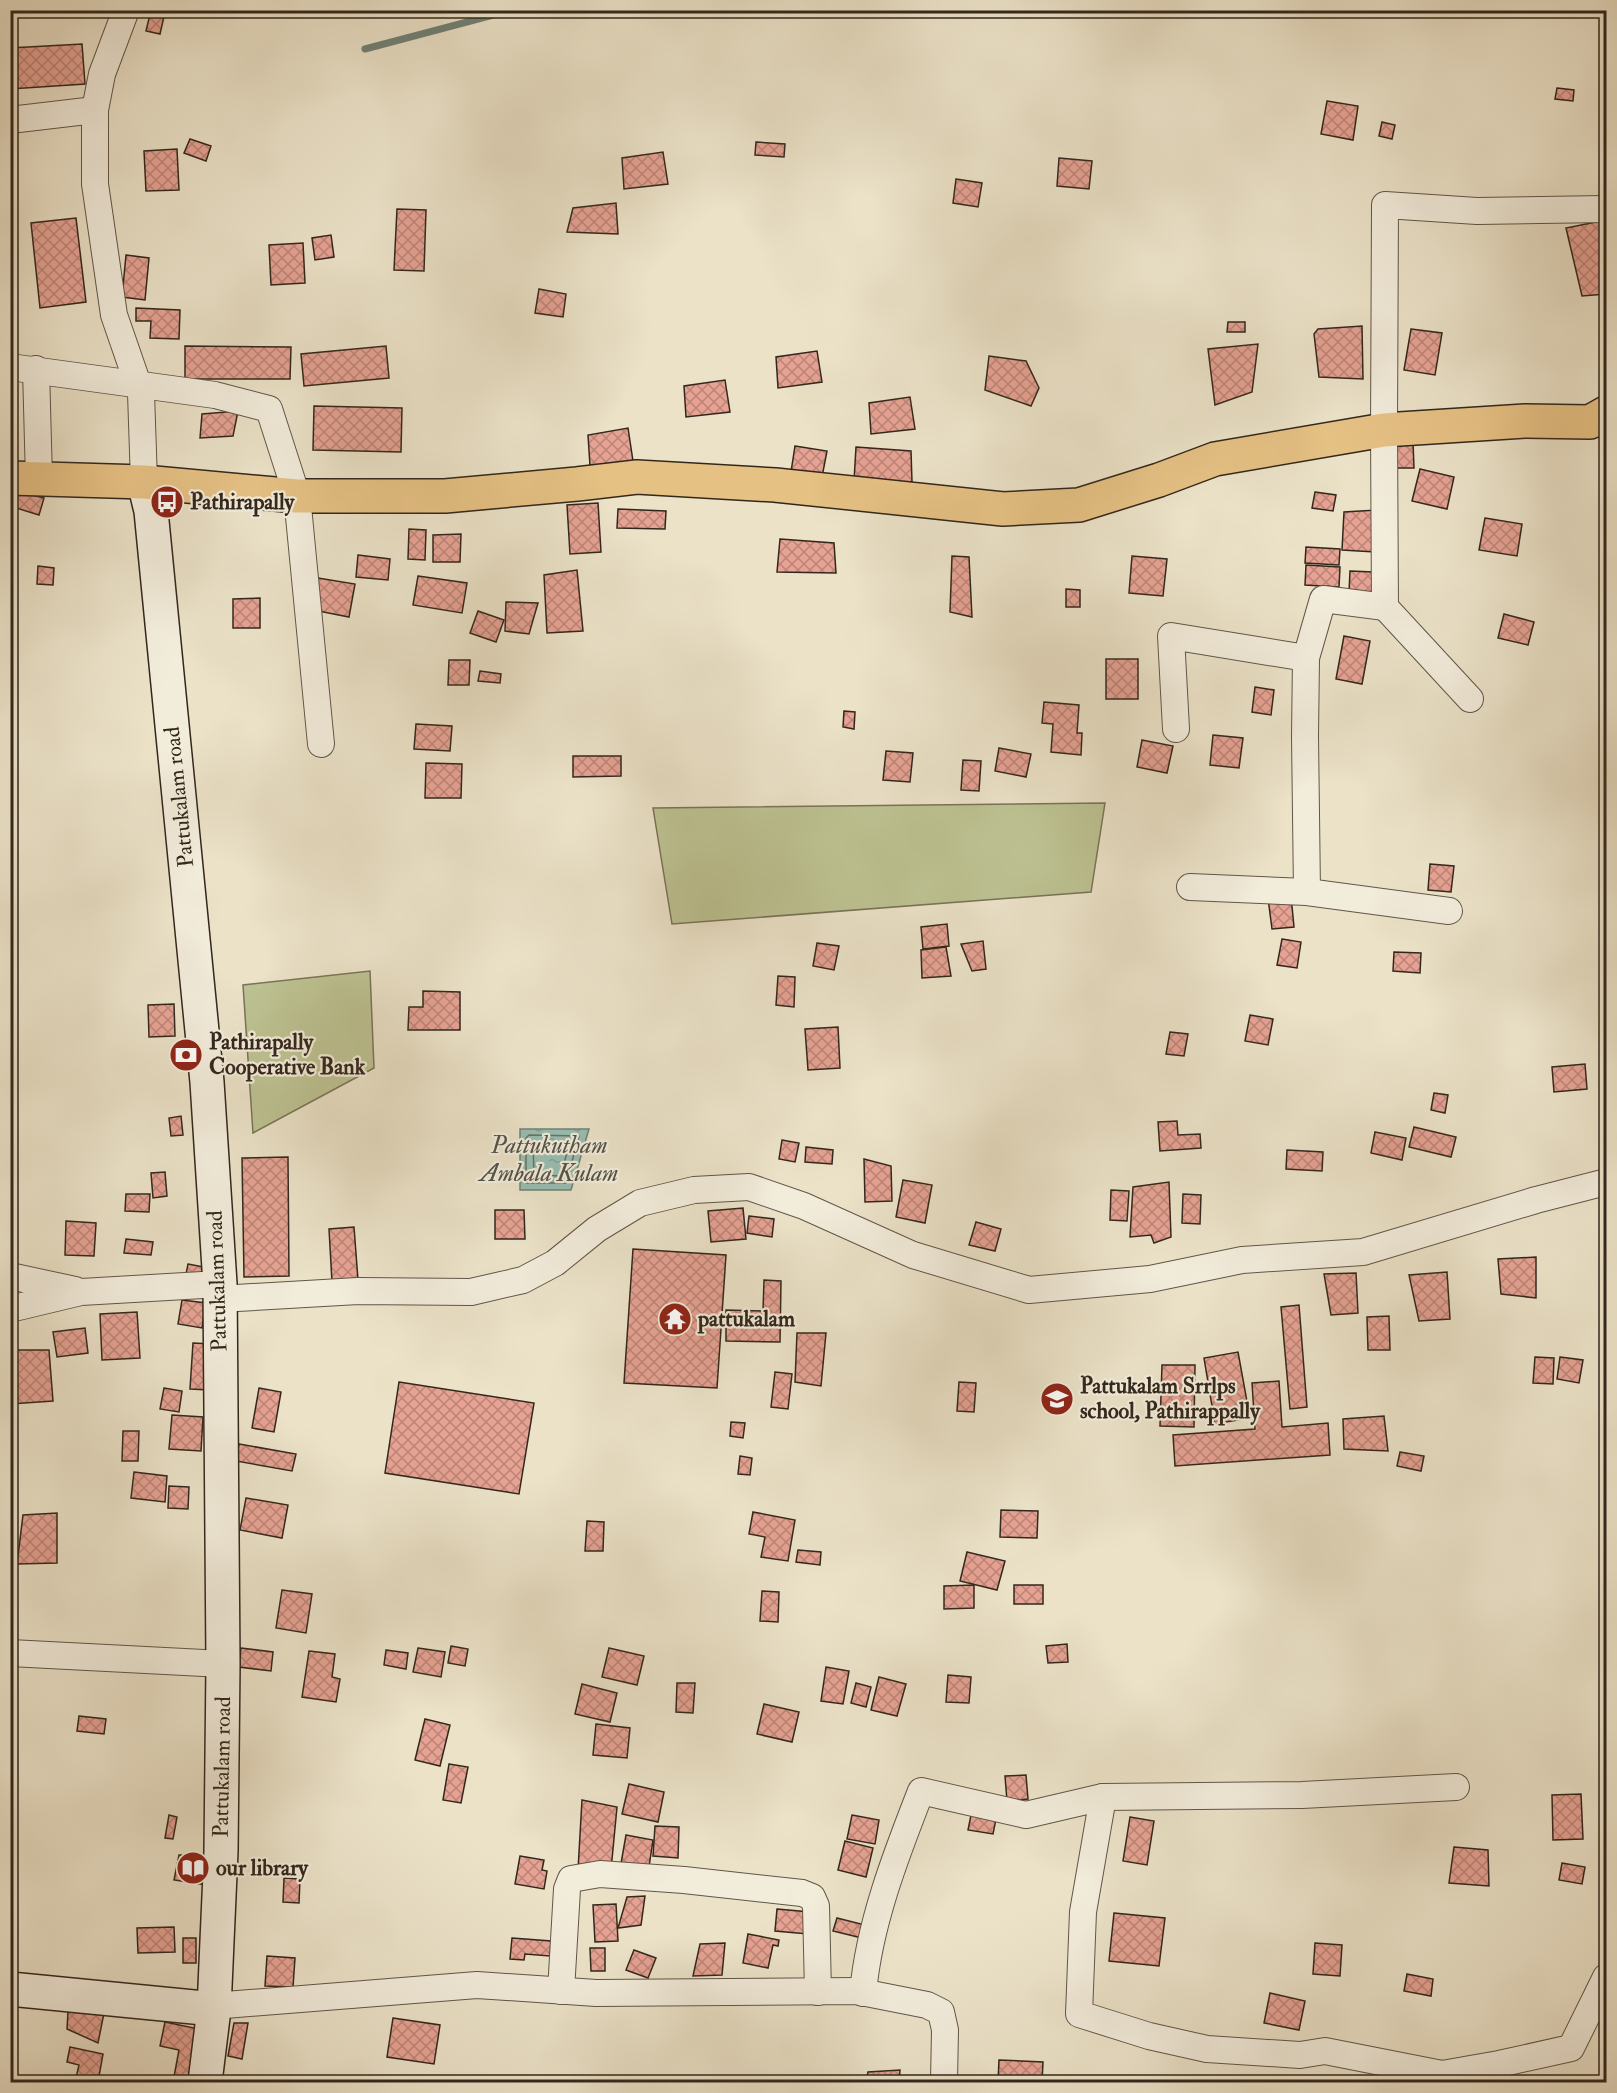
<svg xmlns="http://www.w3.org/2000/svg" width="1617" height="2093" viewBox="0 0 1617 2093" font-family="'IM FELL Double Pica',serif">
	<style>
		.grass { fill: #bdc292; stroke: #787457; stroke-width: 1.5 }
		.water { fill: url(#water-ripples); stroke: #708276; stroke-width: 1.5 }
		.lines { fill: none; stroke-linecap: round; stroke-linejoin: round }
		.shore { stroke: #667267; stroke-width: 1.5 }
		.stream { stroke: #708276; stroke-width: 7 }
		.building { fill: url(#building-cross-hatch); stroke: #33271c; stroke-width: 1.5 }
		.street-casing { stroke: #615647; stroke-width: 28 }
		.secondary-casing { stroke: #33271c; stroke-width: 36 }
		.primary-casing { stroke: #33271c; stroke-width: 36 }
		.street { stroke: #f2ecdb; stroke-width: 26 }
		.secondary { stroke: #f2ecdb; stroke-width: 33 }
		.primary { stroke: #e6c184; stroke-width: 33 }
		.labels { text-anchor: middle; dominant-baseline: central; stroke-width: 4.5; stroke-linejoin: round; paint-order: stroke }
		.poi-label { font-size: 22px; font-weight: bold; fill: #33271c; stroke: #f2ecdb; text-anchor: start }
		.street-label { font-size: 22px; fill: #33271c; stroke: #f2ecdb }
		.water-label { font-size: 24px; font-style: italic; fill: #515449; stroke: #f2ecdb }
	</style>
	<defs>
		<pattern id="water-ripples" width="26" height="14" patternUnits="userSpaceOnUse" patternTransform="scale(1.5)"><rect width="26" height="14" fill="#98beb2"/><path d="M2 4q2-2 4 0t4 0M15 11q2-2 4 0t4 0" fill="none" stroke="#83a398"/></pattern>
		<pattern id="building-cross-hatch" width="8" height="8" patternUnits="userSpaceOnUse" patternTransform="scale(1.5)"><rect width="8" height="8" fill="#e6a293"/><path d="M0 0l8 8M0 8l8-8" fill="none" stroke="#bb8477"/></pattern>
	</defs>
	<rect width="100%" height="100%" fill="#ebe2c8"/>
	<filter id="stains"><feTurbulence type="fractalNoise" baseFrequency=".00333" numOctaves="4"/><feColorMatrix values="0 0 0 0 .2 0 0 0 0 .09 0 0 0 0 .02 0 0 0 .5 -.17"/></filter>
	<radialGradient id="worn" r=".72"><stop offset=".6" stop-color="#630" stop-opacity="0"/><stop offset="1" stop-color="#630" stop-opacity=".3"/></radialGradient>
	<g class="grass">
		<path d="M1105 803 1091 892 672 924 653 808Z"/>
		<path d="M370 971 374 1068 253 1133 243 985Z"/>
	</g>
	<path class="water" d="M520 1129H589L571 1190H520Z"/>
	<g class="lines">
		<g class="shore">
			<path d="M529 1135 579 1136 566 1183H526V1138Z"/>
			<path d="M536 1142 569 1144 561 1176 534 1175 533 1145Z"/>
		</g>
		<path class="stream" d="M365 49 512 10"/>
	</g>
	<g class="building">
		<path d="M151 10 165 12 160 34 146 31Z"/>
		<path d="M82 44 85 84 10 89V48Z"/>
		<path d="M1557 88 1574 90 1573 101 1555 99Z"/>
		<path d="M1327 101 1358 106 1353 140 1321 134Z"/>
		<path d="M1382 122 1395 125 1392 139 1379 136Z"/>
		<path d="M190 139 211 146 206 161 184 153Z"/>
		<path d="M756 142 785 144 784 157 755 155Z"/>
		<path d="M177 149 179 190 146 191 144 151Z"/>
		<path d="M663 152 668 184 624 189 622 158Z"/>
		<path d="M1059 158 1092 161 1089 189 1057 186Z"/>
		<path d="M956 179 982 183 978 207 953 203Z"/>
		<path d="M616 203 618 234 567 232 573 208Z"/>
		<path d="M397 209 426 210 424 271 394 270Z"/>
		<path d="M76 218 86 302 40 308 31 223Z"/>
		<path d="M1606 220V294L1582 296 1566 228Z"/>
		<path d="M331 235 334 257 315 260 312 238Z"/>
		<path d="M303 243 305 283 271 285 269 245Z"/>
		<path d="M126 255 149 258 145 300 122 297Z"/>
		<path d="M539 289 566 294 563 317 535 313Z"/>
		<path d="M136 308 180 310 179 339 150 338 151 321H136Z"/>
		<path d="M1228 322H1245V332H1227Z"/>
		<path d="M1362 326 1363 379 1319 377 1314 334 1318 329Z"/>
		<path d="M1411 329 1442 333 1435 375 1404 370Z"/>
		<path d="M1258 344 1252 392 1215 405 1208 349Z"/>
		<path d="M185 346 291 347 290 379H185Z"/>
		<path d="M386 346 389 378 304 386 301 354Z"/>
		<path d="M817 351 822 382 778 388 776 357Z"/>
		<path d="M989 356 1026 361 1039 388 1031 406 985 390Z"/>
		<path d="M725 380 730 412 686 417 684 386Z"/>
		<path d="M910 397 915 429 871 434 869 403Z"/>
		<path d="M314 406 402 408 401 452 313 450Z"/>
		<path d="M238 411 233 436 200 438 202 414Z"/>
		<path d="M628 428 633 461 590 466 588 435Z"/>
		<path d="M1393 442H1413L1414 468H1394Z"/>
		<path d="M795 446 827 451 822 477 791 472Z"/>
		<path d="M856 447 911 451 912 482 854 481Z"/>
		<path d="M1420 469 1454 477 1447 509 1412 501Z"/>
		<path d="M13 490 44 498 39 515 10 506Z"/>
		<path d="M1315 492 1336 495 1333 511 1312 508Z"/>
		<path d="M598 503 601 552 570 554 567 505Z"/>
		<path d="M618 509 666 511 665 529 617 528Z"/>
		<path d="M1377 510 1375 552 1342 550 1344 512Z"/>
		<path d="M1485 518 1522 524 1517 556 1479 550Z"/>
		<path d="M409 529 426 530 425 560 408 559Z"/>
		<path d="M461 534 460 562H433V535Z"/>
		<path d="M780 539 834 543 836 573 777 572Z"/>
		<path d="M1306 547 1340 549 1339 565 1305 563Z"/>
		<path d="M358 555 390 559 388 580 356 577Z"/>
		<path d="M952 556 969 557 972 617 950 612Z"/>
		<path d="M1132 556 1167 559 1163 596 1129 593Z"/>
		<path d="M1306 565 1340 567 1339 587 1305 585Z"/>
		<path d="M38 566 54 568 53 585 37 584Z"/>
		<path d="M577 570 583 631 547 633 544 575Z"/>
		<path d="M1350 571 1373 572 1372 594 1349 593Z"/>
		<path d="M418 576 467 583 462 613 413 605Z"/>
		<path d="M318 578 355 584 349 617 313 610Z"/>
		<path d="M1066 589 1080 590V607H1066Z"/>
		<path d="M260 598V628H233V599Z"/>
		<path d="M506 602 538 603 529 634 505 631Z"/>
		<path d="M478 611 504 620 496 642 470 633Z"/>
		<path d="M1504 614 1534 622 1528 645 1498 638Z"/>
		<path d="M1344 636 1370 641 1362 684 1336 679Z"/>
		<rect x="1106" y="659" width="32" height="40"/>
		<path d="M449 660H470L469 685H448Z"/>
		<path d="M480 671 501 674 500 683 478 681Z"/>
		<path d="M1255 687 1274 690 1271 715 1252 712Z"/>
		<path d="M1044 702 1079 705 1077 733H1082L1081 755 1051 752 1053 724 1042 723Z"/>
		<path d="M844 711 855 712 854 729 843 727Z"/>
		<path d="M416 724 452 726 450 751 414 749Z"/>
		<path d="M1213 735 1243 738 1239 768 1210 765Z"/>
		<path d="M1142 740 1173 746 1167 773 1137 767Z"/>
		<path d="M999 748 1031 754 1026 777 995 771Z"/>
		<path d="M886 751 913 753 910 782 883 780Z"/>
		<path d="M573 756H621V776L573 777Z"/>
		<path d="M963 760 981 761 979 791 961 790Z"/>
		<path d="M426 763 462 764 461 798H425Z"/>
		<path d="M1430 864 1454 866 1451 892 1428 890Z"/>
		<path d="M1291 896 1294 927 1272 929 1268 898Z"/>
		<path d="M947 924 949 946 923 949 921 927Z"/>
		<path d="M1282 939 1301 942 1297 968 1277 965Z"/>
		<path d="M983 941 986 969 972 971 961 944Z"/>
		<path d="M817 943 839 946 834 970 813 966Z"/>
		<path d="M946 947 951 976 922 978 921 950Z"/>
		<path d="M1394 952 1421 953 1420 973 1393 971Z"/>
		<path d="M778 976 795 977 794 1007 776 1005Z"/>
		<path d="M423 991 460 992V1030H408L409 1007H423Z"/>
		<path d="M174 1004 175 1036 149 1037 148 1005Z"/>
		<path d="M1250 1015 1273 1019 1268 1045 1245 1041Z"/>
		<path d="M838 1027 840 1068 808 1070 805 1029Z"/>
		<path d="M1170 1032 1188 1034 1184 1056 1166 1054Z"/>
		<path d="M1585 1064 1587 1089 1554 1092 1552 1067Z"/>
		<path d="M1434 1093 1448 1095 1445 1113 1431 1110Z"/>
		<path d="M181 1116 183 1135 171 1136 169 1118Z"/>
		<path d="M1177 1121 1178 1135 1200 1134 1201 1148 1160 1151 1158 1122Z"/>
		<path d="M1414 1127 1456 1137 1451 1157 1409 1147Z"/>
		<path d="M1375 1132 1406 1138 1402 1160 1371 1153Z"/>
		<path d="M782 1140 799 1143 795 1162 779 1159Z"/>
		<path d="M806 1147 833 1150 832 1164 805 1162Z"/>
		<path d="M1287 1150 1323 1152 1322 1171 1286 1169Z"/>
		<path d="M288 1157 289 1276 244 1277 242 1158Z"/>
		<path d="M864 1159 891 1166 892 1201 865 1202Z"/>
		<path d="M165 1172 167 1196 153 1198 151 1173Z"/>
		<path d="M903 1180 932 1185 925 1223 896 1217Z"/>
		<path d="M1169 1182 1171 1237 1154 1243 1151 1235 1130 1237 1133 1187Z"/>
		<path d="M1111 1190 1129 1191 1127 1221 1110 1220Z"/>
		<path d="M126 1194H150L149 1212 125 1211Z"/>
		<path d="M1183 1194 1201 1195 1200 1224 1182 1223Z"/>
		<path d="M743 1208 746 1239 711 1242 708 1211Z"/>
		<path d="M495 1210H524L525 1239H495Z"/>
		<path d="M749 1216 774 1219 772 1237 747 1233Z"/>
		<path d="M66 1221 96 1223 94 1256 65 1255Z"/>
		<path d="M976 1222 1001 1229 995 1251 969 1245Z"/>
		<path d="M354 1227 358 1280 332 1282 329 1229Z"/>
		<path d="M126 1239 153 1242 151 1255 124 1253Z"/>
		<path d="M633 1249 726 1255 717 1388 624 1383Z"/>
		<path d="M1536 1257V1298L1501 1294 1498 1259Z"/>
		<path d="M188 1264 204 1267 202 1282 185 1279Z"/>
		<path d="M1447 1272 1450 1319 1419 1321 1409 1275Z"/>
		<path d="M1356 1273 1358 1313 1331 1315 1324 1274Z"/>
		<path d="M764 1280 781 1281 780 1342 726 1341V1310L763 1311Z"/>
		<path d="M182 1300 206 1303 202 1328 178 1324Z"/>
		<path d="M1299 1305 1307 1407 1290 1409 1281 1307Z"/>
		<path d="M137 1312 140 1358 102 1360 100 1314Z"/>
		<path d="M1389 1316 1390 1350H1368L1367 1317Z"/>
		<path d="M85 1328 88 1353 57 1357 53 1332Z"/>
		<path d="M797 1333H826L821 1386 795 1382Z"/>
		<path d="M193 1343 211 1344 209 1390 190 1389Z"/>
		<path d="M10 1350H49L53 1401 10 1404Z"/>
		<path d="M1238 1352 1250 1418 1215 1424 1204 1358Z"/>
		<path d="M1535 1357 1554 1358 1553 1384 1533 1383Z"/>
		<path d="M1560 1357 1583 1360 1579 1383 1557 1379Z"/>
		<path d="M1162 1365H1195L1194 1427 1160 1426Z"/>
		<path d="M775 1372 792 1374 788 1409 771 1407Z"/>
		<path d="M1279 1381 1282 1427 1328 1423 1330 1455 1175 1466 1173 1435 1255 1429 1252 1383Z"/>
		<path d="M399 1382 534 1403 519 1494 385 1473Z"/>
		<path d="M959 1382 976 1383 974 1412 957 1411Z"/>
		<path d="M164 1388 182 1391 179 1412 160 1409Z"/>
		<path d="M259 1388 281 1392 274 1432 252 1428Z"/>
		<path d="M172 1415 203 1417 201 1451 169 1449Z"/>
		<path d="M1384 1416 1388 1451 1344 1449 1343 1419Z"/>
		<path d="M731 1422 745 1423 743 1438 730 1436Z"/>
		<path d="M123 1431H139L138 1461H122Z"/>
		<path d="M239 1444 296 1454 292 1471 236 1461Z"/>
		<path d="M1400 1452 1424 1456 1421 1471 1397 1466Z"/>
		<path d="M740 1456 752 1458 750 1475 738 1474Z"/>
		<path d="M134 1472 167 1476 165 1502 131 1498Z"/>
		<path d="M169 1486 189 1487 188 1509 168 1508Z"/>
		<path d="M246 1498 288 1505 282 1538 240 1530Z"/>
		<path d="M1001 1510 1038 1511 1037 1538 1000 1537Z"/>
		<path d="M753 1512 795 1520 788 1561 761 1557 765 1537 749 1534Z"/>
		<path d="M57 1513V1563L17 1564 23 1515Z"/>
		<path d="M587 1521 604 1522 603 1551H585Z"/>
		<path d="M798 1550 821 1552 820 1565 796 1562Z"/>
		<path d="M967 1552 1005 1561 997 1590 960 1581Z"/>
		<path d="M974 1585V1608L944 1609V1586Z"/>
		<rect x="1014" y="1585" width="29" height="19"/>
		<path d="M282 1590 312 1594 306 1633 276 1628Z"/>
		<path d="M762 1591 779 1592 778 1622 760 1621Z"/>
		<path d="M1067 1644 1068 1662 1048 1663 1046 1646Z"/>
		<path d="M451 1646 468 1649 465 1666 448 1663Z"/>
		<path d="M241 1648 273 1652 271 1671 239 1667Z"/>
		<path d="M418 1648 445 1652 441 1677 413 1672Z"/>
		<path d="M609 1648 644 1656 637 1685 602 1677Z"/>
		<path d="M386 1650 408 1653 406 1669 384 1665Z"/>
		<path d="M309 1651 335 1654 332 1677 340 1679 336 1702 302 1697Z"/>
		<path d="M826 1667 849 1671 843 1704 821 1701Z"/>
		<path d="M948 1675 971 1677 969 1703 946 1702Z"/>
		<path d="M879 1677 906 1684 897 1716 871 1710Z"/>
		<path d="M677 1683H695L693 1713 676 1712Z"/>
		<path d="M856 1683 871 1687 866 1707 851 1703Z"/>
		<path d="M582 1684 617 1693 610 1722 575 1714Z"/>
		<path d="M764 1704 799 1712 792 1742 757 1734Z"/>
		<path d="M79 1716 106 1719 104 1734 77 1731Z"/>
		<path d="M425 1719 450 1725 440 1766 415 1760Z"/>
		<path d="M596 1724 630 1728 627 1758 593 1755Z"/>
		<path d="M449 1764 468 1767 461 1803 443 1800Z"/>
		<path d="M1026 1775 1028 1799 1007 1801 1005 1776Z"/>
		<path d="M629 1784 664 1792 658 1822 622 1814Z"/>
		<path d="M1581 1794 1583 1839 1553 1840 1552 1795Z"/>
		<path d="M582 1800 617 1807 611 1870H578Z"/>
		<path d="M169 1815 177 1817 173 1839 165 1838Z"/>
		<path d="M852 1815 879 1820 875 1844 847 1839Z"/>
		<path d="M971 1815 996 1819 993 1834 968 1830Z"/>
		<path d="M1130 1817 1154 1821 1147 1865 1123 1861Z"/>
		<path d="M655 1826 679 1827 678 1858 653 1856Z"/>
		<path d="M626 1835 653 1840 647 1880 619 1875Z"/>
		<path d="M845 1841 873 1848 866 1877 838 1870Z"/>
		<path d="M1454 1847 1488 1850 1489 1886 1449 1883Z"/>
		<path d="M179 1855 211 1857 206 1885 174 1880Z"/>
		<path d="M520 1856 544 1860 542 1870 547 1871 544 1889 515 1884Z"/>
		<path d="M1562 1863 1585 1867 1582 1884 1559 1880Z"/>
		<path d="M1606 1870V1894L1601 1893Z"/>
		<path d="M284 1878 300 1879 299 1903 283 1902Z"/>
		<path d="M645 1896 641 1925 618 1928 627 1897Z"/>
		<path d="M616 1904 618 1941 595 1942 593 1905Z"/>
		<path d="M777 1909 810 1912 808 1934 775 1931Z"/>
		<path d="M1114 1913 1165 1918 1159 1966 1109 1961Z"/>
		<path d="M837 1918 865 1925 862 1938 833 1931Z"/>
		<path d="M174 1927 175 1952 138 1953 137 1928Z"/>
		<path d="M748 1934 779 1940 778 1946 773 1945 768 1968 743 1963Z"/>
		<rect x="183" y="1938" width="13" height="25"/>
		<path d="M512 1938 551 1941 550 1956 525 1954 524 1960 510 1959Z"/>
		<path d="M725 1943 722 1975 693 1976 700 1944Z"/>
		<path d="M1315 1943 1342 1945 1340 1976 1313 1974Z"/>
		<path d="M590 1948H605V1971H591Z"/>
		<path d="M634 1950 656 1958 648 1978 626 1970Z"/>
		<path d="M267 1956 295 1958 293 1987 265 1986Z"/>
		<path d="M1407 1974 1433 1979 1431 1996 1404 1991Z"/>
		<path d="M1270 1993 1305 2001 1299 2030 1264 2023Z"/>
		<path d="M68 2012 104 2013 98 2043 67 2029Z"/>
		<path d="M393 2018 440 2025 434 2064 387 2057Z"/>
		<path d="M165 2022 199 2029 203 2082H173L179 2050 160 2046Z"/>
		<path d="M234 2023H248L242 2059 228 2056Z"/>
		<path d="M70 2047 103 2054 98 2082H75L79 2065 67 2062Z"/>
		<path d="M999 2060 1043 2062 1042 2082H998Z"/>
		<path d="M900 2070 899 2082H866L868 2072Z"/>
	</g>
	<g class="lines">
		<defs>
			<g id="street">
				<path d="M126 10 102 74 95 110V184L114 315 141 393 144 482"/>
				<path d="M10 120 95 110"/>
				<path d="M10 367 215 395 269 409 297 496 321 744"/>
				<path d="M36 369 39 480"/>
				<path d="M1385 607 1470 699"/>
				<path d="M1176 729 1171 636 1306 658"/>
				<path d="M1190 887 1307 892"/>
				<path d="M1449 911 1307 892 1305 736 1306 658 1323 599 1385 607 1384 430 1385 205 1477 211 1606 209"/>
				<path d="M10 1276 75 1290"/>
				<path d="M219 1299 358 1291 471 1292 523 1280 555 1263 597 1229 640 1203 694 1190 749 1187 804 1206 913 1255 1029 1290 1150 1279 1242 1260 1363 1252 1536 1200 1606 1182"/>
				<path d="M10 1309 81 1292 220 1284"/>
				<path d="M10 1653 223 1664"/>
				<path d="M1103 1797 1302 1795 1456 1787"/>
				<path d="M561 1991 567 1889 571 1879 600 1874 684 1880 802 1893 812 1897 816 1906 818 1992"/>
				<path d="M863 1993C869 1924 896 1855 921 1791L1026 1815 1103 1797 1083 1912 1079 2014 1149 2036 1207 2049 1300 2055 1325 2051 1442 2074 1499 2064 1571 2048 1606 1977"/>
				<path d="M214 2009 225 2005 477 1985 596 1993 856 1991 927 2005 941 2012 945 2030 944 2082"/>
			</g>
			<g id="secondary">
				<path d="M144 482 151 511 207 1082 220 1284 223 1664 221 1851 214 2009 205 2082"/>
				<path d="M10 1989 214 2009"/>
			</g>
			<path id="primary" d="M10 478 144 482 297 496H445L577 484 637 477 775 485 1003 509 1079 505 1159 480 1215 459 1384 430 1525 421 1590 422 1606 413"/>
		</defs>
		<use href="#street" class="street-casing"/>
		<use href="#secondary" class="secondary-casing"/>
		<use href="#primary" class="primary-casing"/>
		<use href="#street" class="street"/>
		<use href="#secondary" class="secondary"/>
		<use href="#primary" class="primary"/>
	</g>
	<defs>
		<symbol id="bus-disc" viewBox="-11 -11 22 22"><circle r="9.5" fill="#8f2418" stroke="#f2ecdb"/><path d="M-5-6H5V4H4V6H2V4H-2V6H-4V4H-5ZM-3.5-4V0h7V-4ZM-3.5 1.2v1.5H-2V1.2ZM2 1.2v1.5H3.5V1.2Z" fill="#fff"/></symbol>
		<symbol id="bank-disc" viewBox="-11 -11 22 22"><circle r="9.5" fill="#8f2418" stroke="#f2ecdb"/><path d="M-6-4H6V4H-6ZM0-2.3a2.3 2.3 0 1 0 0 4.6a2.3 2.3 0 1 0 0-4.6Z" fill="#fff"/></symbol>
		<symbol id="temple-disc" viewBox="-11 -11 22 22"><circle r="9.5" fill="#8f2418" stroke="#f2ecdb"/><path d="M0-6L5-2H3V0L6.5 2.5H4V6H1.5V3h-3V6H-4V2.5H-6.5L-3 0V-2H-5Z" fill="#fff"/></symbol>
		<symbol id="school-disc" viewBox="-11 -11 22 22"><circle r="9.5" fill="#8f2418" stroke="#f2ecdb"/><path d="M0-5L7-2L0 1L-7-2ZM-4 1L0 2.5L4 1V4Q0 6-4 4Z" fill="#fff"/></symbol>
		<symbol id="library-disc" viewBox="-11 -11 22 22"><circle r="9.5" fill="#8f2418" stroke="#f2ecdb"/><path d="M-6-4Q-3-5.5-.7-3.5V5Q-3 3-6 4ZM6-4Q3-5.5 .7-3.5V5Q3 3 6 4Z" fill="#fff"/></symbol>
	</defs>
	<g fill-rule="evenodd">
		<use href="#bus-disc" x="148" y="483" width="38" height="38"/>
		<use href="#bank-disc" x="167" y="1036" width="38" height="38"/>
		<use href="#temple-disc" x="656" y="1300" width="38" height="38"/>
		<use href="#school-disc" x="1038" y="1380" width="38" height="38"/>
		<use href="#library-disc" x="174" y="1849" width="38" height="38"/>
	</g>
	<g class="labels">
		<g class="poi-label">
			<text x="190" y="502">Pathirapally</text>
			<text x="209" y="1042">Pathirapally<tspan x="209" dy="25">Cooperative Bank</tspan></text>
			<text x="698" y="1319">pattukalam</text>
			<text x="1080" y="1386">Pattukalam Srrlps<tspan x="1080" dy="25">school, Pathirappally</tspan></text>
			<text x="216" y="1868">our library</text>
		</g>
		<g class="street-label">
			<text transform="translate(179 797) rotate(-96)">Pattukalam road</text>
			<text transform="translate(217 1281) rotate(-92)">Pattukalam road</text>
			<text transform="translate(222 1767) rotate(-89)">Pattukalam road</text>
		</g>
		<g class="water-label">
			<text x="549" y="1145">Pattukutham<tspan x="549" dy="28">Ambala Kulam</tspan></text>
		</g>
	</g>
	<rect width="1617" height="2093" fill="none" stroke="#ebe2c8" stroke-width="36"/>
	<rect x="12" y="12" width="1593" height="2069" fill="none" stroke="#33271c" stroke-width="3"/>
	<rect x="18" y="18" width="1581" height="2057" fill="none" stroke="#33271c" stroke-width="1.5"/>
	<rect width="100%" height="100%" filter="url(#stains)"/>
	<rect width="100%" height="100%" fill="url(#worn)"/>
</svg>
